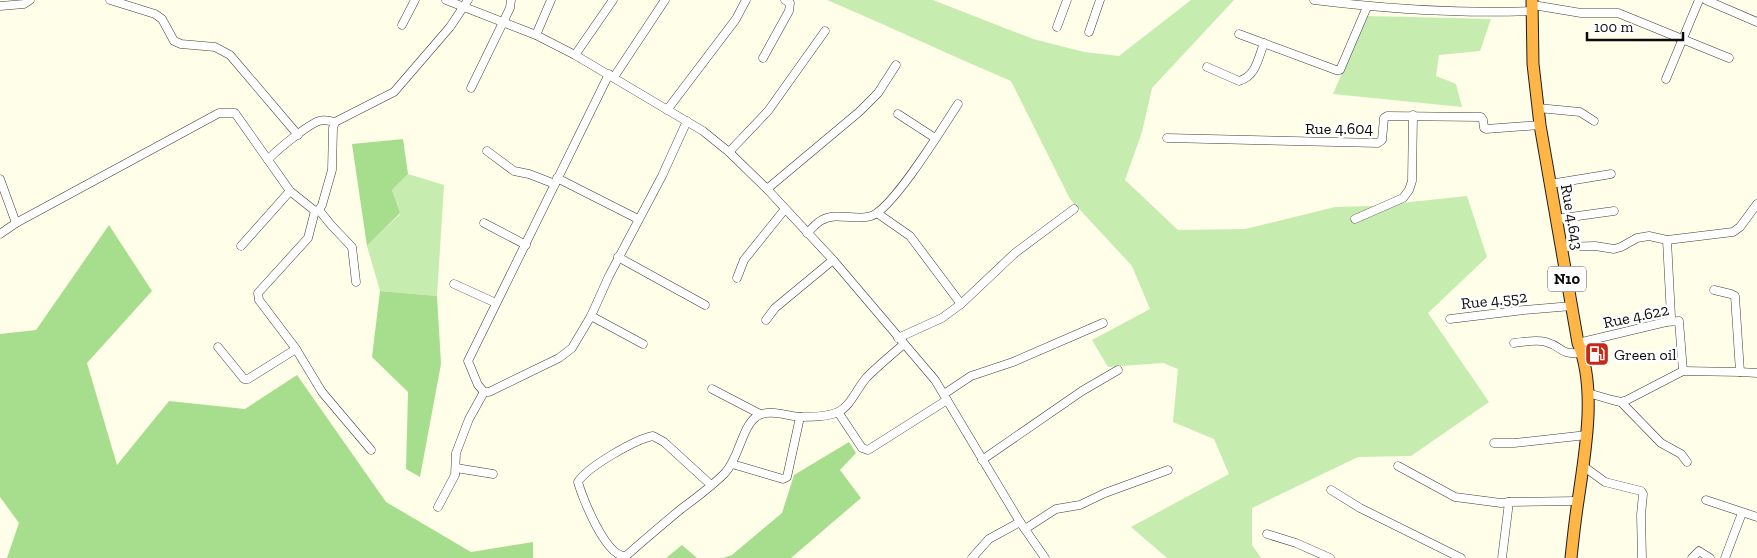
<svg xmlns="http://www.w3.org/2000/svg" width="1757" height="558" viewBox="0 0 1757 558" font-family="'Zilla Slab',serif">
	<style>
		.green { fill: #c6ecb0 }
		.forest { fill: #a6de8e }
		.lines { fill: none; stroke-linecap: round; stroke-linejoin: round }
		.minor-casing { stroke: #3e3e3e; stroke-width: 9 }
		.highway-casing { stroke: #1c1c1c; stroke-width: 13 }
		.minor { stroke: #fff; stroke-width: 8 }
		.highway { stroke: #ffb647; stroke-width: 11 }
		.labels { text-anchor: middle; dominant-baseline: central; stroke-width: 5; stroke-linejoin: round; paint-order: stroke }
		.shield { fill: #fff; stroke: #545454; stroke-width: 1 }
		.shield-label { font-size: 15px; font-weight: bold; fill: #0b0b0b }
		.street-label { font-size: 16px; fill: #0b0b0b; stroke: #fff }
		.poi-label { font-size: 16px; fill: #0b0b0b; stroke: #fff; text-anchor: start }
	</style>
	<rect width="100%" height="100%" fill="#fffee9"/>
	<g class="green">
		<path d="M827 0H933L1033 39 1084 52 1119 56 1191 0H1234L1152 88 1142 132 1125 180 1178 230 1245 229 1335 207 1373 206 1467 196 1487 257 1428 313 1489 402 1411 456 1358 457 1252 508V545L1261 558H1167L1131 527 1229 474 1214 439 1173 422 1178 369 1163 363 1108 367 1092 340 1150 309 1132 266 1070 199 1011 81C949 55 889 26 827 0Z"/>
		<path d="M1367 16 1491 19 1480 51 1439 55 1436 76 1456 84 1462 107 1333 94Z"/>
		<path d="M408 174 444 185 437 296 380 291 367 246 400 214 392 190Z"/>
	</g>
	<g class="forest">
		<path d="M403 139 408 174 392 190 400 213 367 246 352 144Z"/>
		<path d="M109 225 152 291 87 363 117 465 169 401 245 409 297 375 386 502 471 552 533 542V558H7L19 523 0 497V334L36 330Z"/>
		<path d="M380 291 437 296 441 364 420 477 406 469 408 392 372 357Z"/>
		<path d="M849 442 856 453 840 470 861 498 791 558H723L732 555 782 513 794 475Z"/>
		<path d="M682 545 697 558H666Z"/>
	</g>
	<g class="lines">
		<defs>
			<g id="minor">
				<path d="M110 0 155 14 162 19 174 41 181 44 215 47 230 55 298 135"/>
				<path d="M446 0 536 35 575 55 703 131 729 152 767 189 833 260 935 380 1020 522 1045 558"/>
				<path d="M1314 0C1387 9 1459 14 1532 11"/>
				<path d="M1706 0 1757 22"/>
				<path d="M1533 5 1581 13H1618L1729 58"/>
				<path d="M0 6 24 4 30 0"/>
				<path d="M402 25 415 0"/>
				<path d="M1057 27 1067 0"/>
				<path d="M1089 32 1100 0"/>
				<path d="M1239 34 1336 70H1340L1367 7"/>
				<path d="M536 35 551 0"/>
				<path d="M575 55 613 0"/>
				<path d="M763 58 789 11 790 3 785 0"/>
				<path d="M1207 67 1239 81C1256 76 1258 59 1264 43"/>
				<path d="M609 74 468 361 478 385 484 392H489L559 358 572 348 591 316 609 276 662 176 687 121"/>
				<path d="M614 77 665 0"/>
				<path d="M1666 79 1699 0"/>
				<path d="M471 88 510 8 511 0"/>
				<path d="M1538 108 1580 112 1594 121"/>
				<path d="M667 110 736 19 746 0"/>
				<path d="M898 114 935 138"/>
				<path d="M1167 138 1378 143 1382 140 1384 118 1387 116 1481 117 1483 120 1484 128 1486 129 1540 125"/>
				<path d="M487 151 514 171 529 174 555 184"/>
				<path d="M729 152 768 111 825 31"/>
				<path d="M268 160C275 151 309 124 319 121 325 119 329 121 335 122"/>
				<path d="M557 178 638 219"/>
				<path d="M0 179 16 223"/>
				<path d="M1550 184 1611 174"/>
				<path d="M767 189 859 112 878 93 896 65"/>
				<path d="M319 210 331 225 352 247 356 282"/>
				<path d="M315 211 308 238 258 293 259 300 296 349 322 392 371 450"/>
				<path d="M877 213 910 236 961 304"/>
				<path d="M1355 219 1403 198 1409 190 1412 181 1413 115"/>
				<path d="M1556 219 1614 211"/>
				<path d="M484 223 526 245"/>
				<path d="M807 233C812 229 816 223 822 220 836 212 856 221 871 216 893 209 943 127 958 104"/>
				<path d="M0 234 16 223 219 113H235L290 191 315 211 319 210 322 205 332 170 333 128 335 122 394 92 450 27 468 0"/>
				<path d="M241 246 290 191"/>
				<path d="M1561 247 1595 246 1614 249 1621 247 1637 238 1649 236 1667 240 1733 232 1740 227 1757 204"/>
				<path d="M618 257 705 305"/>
				<path d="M737 278 744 260 785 209"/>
				<path d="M454 284 496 303"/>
				<path d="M591 316 643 344"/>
				<path d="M1450 319 1524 310 1572 306"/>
				<path d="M766 320 775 308 833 260"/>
				<path d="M1666 322 1671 317 1667 240"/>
				<path d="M898 338 942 318 961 304 1015 253 1074 209"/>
				<path d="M1514 343C1524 342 1536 339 1546 342 1564 347 1558 355 1582 353"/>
				<path d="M1578 343 1666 322 1679 321 1683 371"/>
				<path d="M218 347 244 379H248L296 349"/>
				<path d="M1740 372 1757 373"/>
				<path d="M712 389 760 414"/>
				<path d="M1588 393 1612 400 1621 402 1627 400 1683 371 1740 372 1735 296 1731 294 1714 290"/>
				<path d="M944 394 971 376 1013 362 1103 323"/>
				<path d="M1621 402 1661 443 1681 454 1687 462"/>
				<path d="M838 412 862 448 868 450 947 400"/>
				<path d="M1494 443H1514L1587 435"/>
				<path d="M982 460 1082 391 1118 370"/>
				<path d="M732 464 783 479 787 477 800 417"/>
				<path d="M1398 466 1455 497 1501 503 1509 502"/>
				<path d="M1583 466 1605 482 1641 491 1643 494 1641 515 1642 558"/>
				<path d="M456 468 493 474"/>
				<path d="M711 485 664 442 653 436C636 439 587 467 578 482 582 497 606 558 626 556 644 540 663 524 681 509 696 498 712 486 725 473 739 458 742 427 756 417 768 408 787 416 800 417 812 417 827 417 838 412 851 406 857 388 867 377 878 366 891 355 904 344"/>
				<path d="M1331 490 1360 508 1461 558"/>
				<path d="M1706 500 1757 517"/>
				<path d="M438 507 455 475 456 453 469 419 484 392"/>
				<path d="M1025 529 1056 509 1080 505 1105 493 1168 470"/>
				<path d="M1267 534 1296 543 1330 558"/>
				<path d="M972 558 989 539 1020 522"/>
				<path d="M1502 558 1509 502 1578 501"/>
				<path d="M1692 558 1699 551 1710 558"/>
				<path d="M1725 558 1742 513"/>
			</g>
			<path id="highway" d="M1532 0 1533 64 1540 125 1578 343C1597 388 1585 453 1578 501 1575 520 1573 539 1571 558"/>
		</defs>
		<use href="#minor" class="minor-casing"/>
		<use href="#highway" class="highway-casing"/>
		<use href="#minor" class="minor"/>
		<use href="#highway" class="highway"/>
	</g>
	<defs>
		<symbol id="fuel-square" viewBox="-11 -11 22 22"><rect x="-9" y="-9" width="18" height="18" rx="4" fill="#c52a19" stroke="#fff"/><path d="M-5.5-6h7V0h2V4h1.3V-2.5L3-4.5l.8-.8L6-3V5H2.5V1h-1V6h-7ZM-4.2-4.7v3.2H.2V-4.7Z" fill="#fff"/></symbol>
	</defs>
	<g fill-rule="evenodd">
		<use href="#fuel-square" x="1583" y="340" width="28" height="28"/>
	</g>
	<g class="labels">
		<rect class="shield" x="1548" y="266.5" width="38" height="25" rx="4"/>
		<g class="shield-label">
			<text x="1567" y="279">N10</text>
		</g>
		<g class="street-label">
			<text x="1339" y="128">Rue 4.604</text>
			<text transform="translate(1572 217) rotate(80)">Rue 4.643</text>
			<text transform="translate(1494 300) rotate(-6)">Rue 4.552</text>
			<text transform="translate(1636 316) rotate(-12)">Rue 4.622</text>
		</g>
		<g class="poi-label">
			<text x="1614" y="354">Green oil</text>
		</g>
	</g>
	<path d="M1587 32v8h96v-8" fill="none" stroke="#0b0b0b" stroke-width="2.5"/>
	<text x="1594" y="32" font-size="15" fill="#0b0b0b" stroke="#ffffff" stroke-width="4" paint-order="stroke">100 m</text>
</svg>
